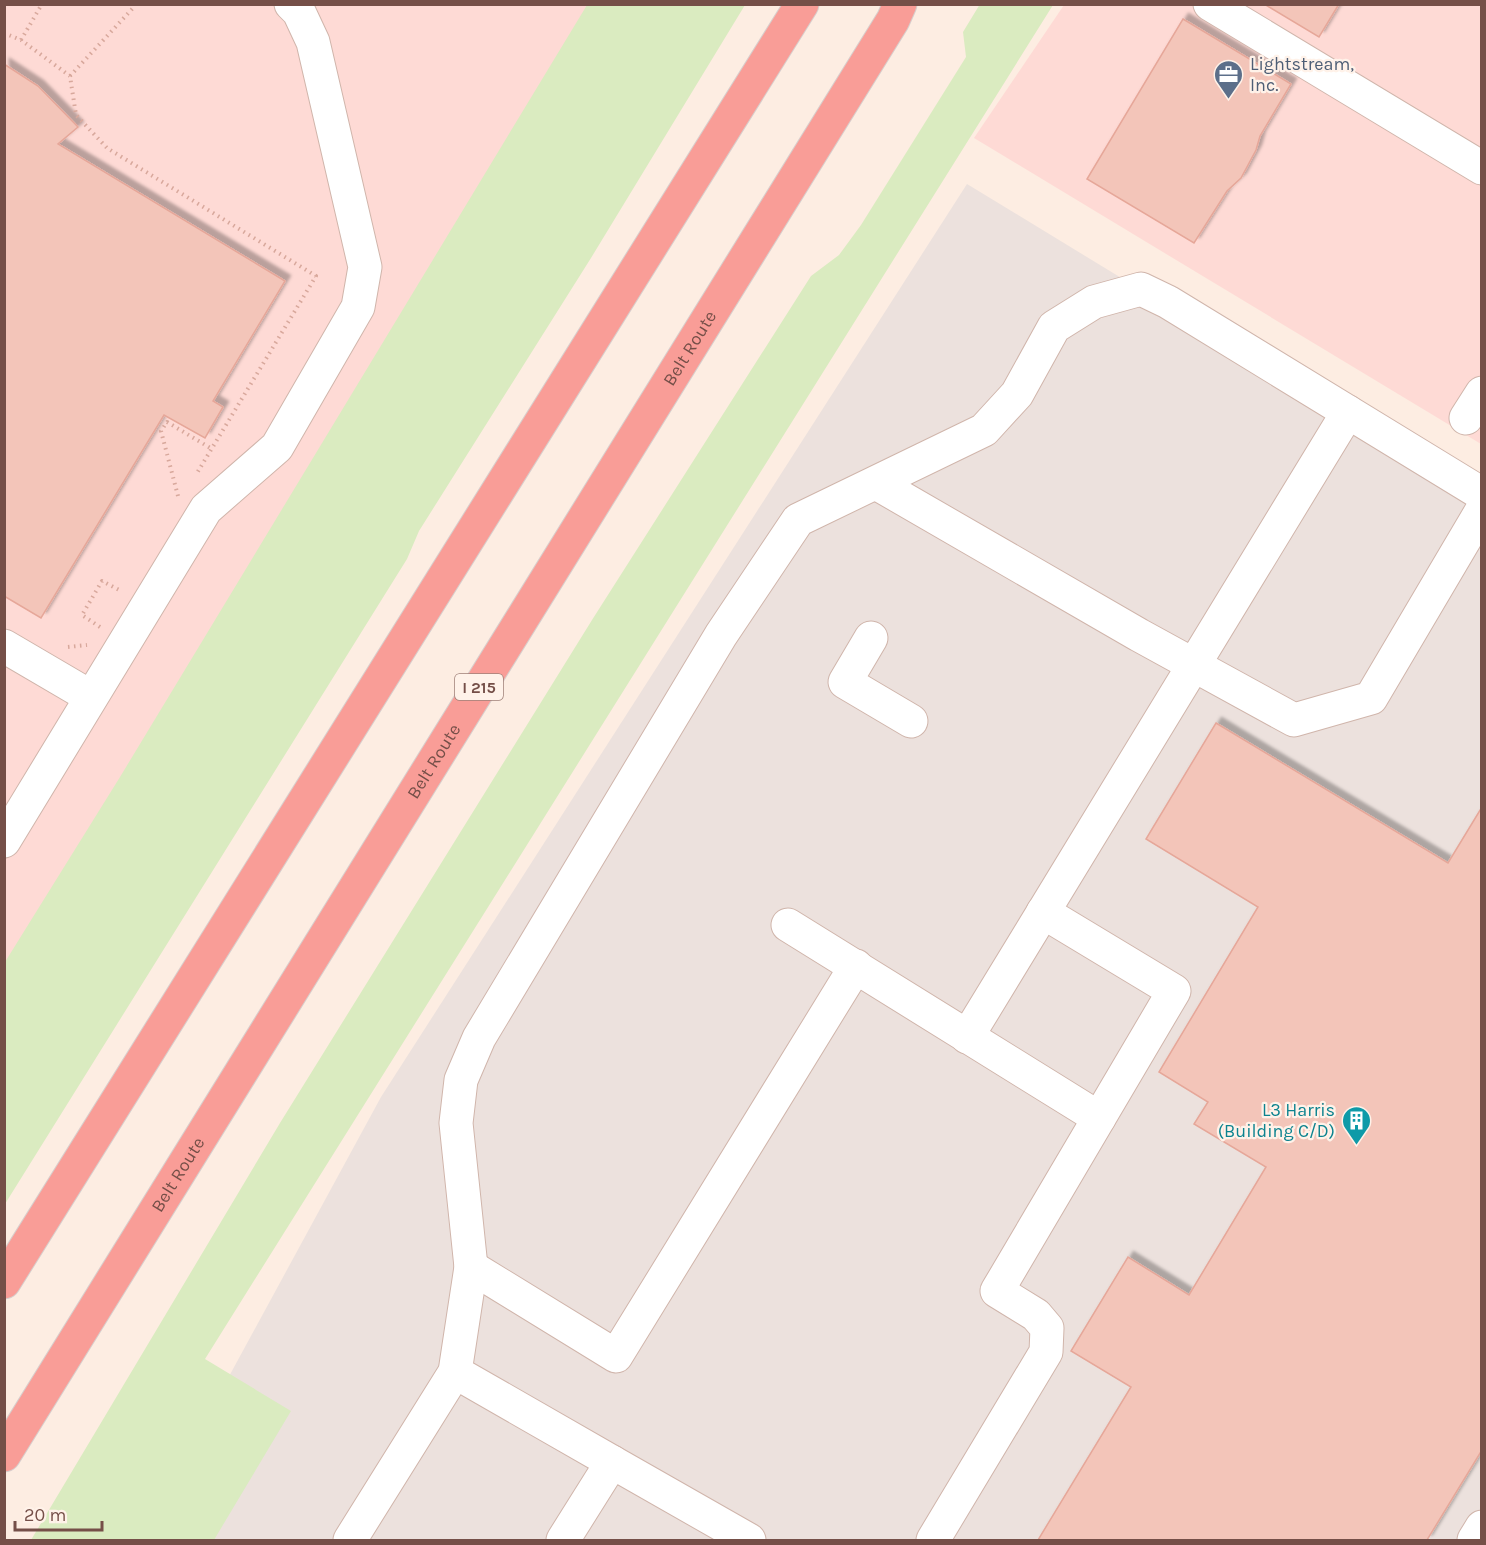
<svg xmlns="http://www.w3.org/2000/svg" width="1486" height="1545" viewBox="0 0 1486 1545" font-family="Karla,sans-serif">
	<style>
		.commercial { fill: #fedad5 }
		.industrial { fill: #ece1dd }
		.green { fill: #daebc0 }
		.building { fill: #f3c5b9; stroke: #e6a799; stroke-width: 1.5; filter: url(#shadow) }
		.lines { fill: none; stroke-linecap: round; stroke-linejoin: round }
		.minor-casing { stroke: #d0b5ab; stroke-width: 35 }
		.highway-casing { stroke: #d8cecc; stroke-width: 35 }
		.path { stroke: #d8a89c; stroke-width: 4; stroke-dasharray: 1.5 4.5; stroke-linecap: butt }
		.minor { stroke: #fff; stroke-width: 33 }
		.highway { stroke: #f99d97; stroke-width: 33 }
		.labels { text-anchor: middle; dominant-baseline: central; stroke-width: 4.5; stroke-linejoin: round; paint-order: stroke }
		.shield { fill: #fff2e9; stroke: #9e8078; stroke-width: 1.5 }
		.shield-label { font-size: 16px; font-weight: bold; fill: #754f48 }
		.service-label { font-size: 18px; fill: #4e5e75; stroke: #fff2e9; text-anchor: start }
		.street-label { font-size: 18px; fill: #754f48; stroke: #fff2e9 }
		.culture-label { font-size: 18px; fill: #0d838f; stroke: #fff2e9; text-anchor: end }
	</style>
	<defs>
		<filter id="shadow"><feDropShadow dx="5.5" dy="-5.5" stdDeviation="1.5" flood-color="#0004"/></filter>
	</defs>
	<rect width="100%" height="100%" fill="#fdede2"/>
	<g class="commercial">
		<path d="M5 5H636L5 967Z"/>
		<path d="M1064 5H1481V444L974 138Z"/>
	</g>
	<path class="industrial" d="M967 184 1481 497V1540H140L381 1097Z"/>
	<g class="green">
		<path d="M980 4 1053 5 205 1359 291 1411 214 1540H31L280 1123 592 620 811 276 839 255 861 225 966 57 963 32Z"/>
		<path d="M587 5H745L591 258 419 531 407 559 5 1204V962L120 777Z"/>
	</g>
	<g class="building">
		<path d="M1264 4H1339L1319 37Z"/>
		<path d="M1183 19 1291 84 1260 136 1256 150 1241 178 1227 191 1194 243 1087 179Z"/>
		<path d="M4 64 38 86 78 127 58 144 285 281 213 401 223 407 205 438 164 415 41 618 4 596Z"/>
		<path d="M1216 723 1448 863 1482 807V1450L1427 1540H1038L1131 1387 1071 1351 1128 1257 1189 1295 1266 1167 1194 1124 1208 1102 1159 1072 1258 907 1146 839Z"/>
	</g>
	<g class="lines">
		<defs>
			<g id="minor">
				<path d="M1210 4 1482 168"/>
				<path d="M1466 418 1482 393"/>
				<path d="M876 483 1139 635 1294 720 1371 698 1482 510"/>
				<path d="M871 638 845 682 911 721"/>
				<path d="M4 646 91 697"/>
				<path d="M4 841 206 509 277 447 358 307 365 267 313 42 299 12 291 4"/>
				<path d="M788 925 1099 1118"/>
				<path d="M967 1037 1348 412"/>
				<path d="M471 1267 616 1356 856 966"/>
				<path d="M455 1372 612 1462"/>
				<path d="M350 1540 455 1372 471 1267 456 1123 461 1080 479 1038 721 635 798 520 984 430 1017 394 1054 327 1094 302 1141 289 1168 302 1482 494"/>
				<path d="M563 1540 612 1462 749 1540"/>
				<path d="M933 1540 1046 1352 1047 1328 1036 1315 997 1291 1174 991 1043 912"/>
				<path d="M1474 1540 1482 1527"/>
			</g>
			<g id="highway">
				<path d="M4 1282 802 4"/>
				<path id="s1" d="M4 1455 893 20 900 4"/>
			</g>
		</defs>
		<use href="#minor" class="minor-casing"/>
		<use href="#highway" class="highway-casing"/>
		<g class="path">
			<path d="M4 33 21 40 70 76 76 115 107 148 316 276 197 473"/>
			<path d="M21 40 42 4"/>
			<path d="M70 76 134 7"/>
			<path d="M178 496 161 431 167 422 212 449"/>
			<path d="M100 627 82 615 102 581 121 591"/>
			<path d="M68 647 87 645"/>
		</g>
		<use href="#minor" class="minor"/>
		<use href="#highway" class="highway"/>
	</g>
	<defs>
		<symbol id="office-pin" viewBox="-11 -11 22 30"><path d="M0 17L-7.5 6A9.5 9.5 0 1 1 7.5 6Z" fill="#5c6f8a" stroke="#fff2e9"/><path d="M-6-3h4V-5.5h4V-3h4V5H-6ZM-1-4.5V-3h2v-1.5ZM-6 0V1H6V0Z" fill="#fff"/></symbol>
		<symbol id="building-pin" viewBox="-11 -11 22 30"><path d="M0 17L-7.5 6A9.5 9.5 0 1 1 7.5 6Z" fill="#0f9aa8" stroke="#fff2e9"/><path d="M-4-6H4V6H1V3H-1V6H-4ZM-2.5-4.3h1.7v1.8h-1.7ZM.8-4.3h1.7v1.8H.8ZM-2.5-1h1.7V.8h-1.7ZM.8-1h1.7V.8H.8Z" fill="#fff"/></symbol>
	</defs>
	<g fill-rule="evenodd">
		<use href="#office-pin" x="1212" y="58" width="33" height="45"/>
		<use href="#building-pin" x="1340" y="1104" width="33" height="45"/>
	</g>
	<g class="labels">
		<rect class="shield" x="455" y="674" width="48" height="26" rx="4.5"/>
		<g class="shield-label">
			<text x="479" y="687">I 215</text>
		</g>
		<g class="service-label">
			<text x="1250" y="64">Lightstream,<tspan x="1250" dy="21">Inc.</tspan></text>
		</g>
		<g class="street-label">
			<text stroke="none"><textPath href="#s1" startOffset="1302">Belt Route</textPath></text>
			<text stroke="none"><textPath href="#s1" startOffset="816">Belt Route</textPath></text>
			<text stroke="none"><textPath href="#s1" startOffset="330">Belt Route</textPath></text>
		</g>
		<g class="culture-label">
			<text x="1335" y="1110">L3 Harris<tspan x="1335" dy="21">(Building C/D)</tspan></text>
		</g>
	</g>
	<rect width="1486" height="1545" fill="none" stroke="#754f48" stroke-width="12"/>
	<path d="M15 1521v9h87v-9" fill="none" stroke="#754f48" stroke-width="3"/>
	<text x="24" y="1521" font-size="18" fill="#754f48" stroke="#fff2e9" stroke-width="4.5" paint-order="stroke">20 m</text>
</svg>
